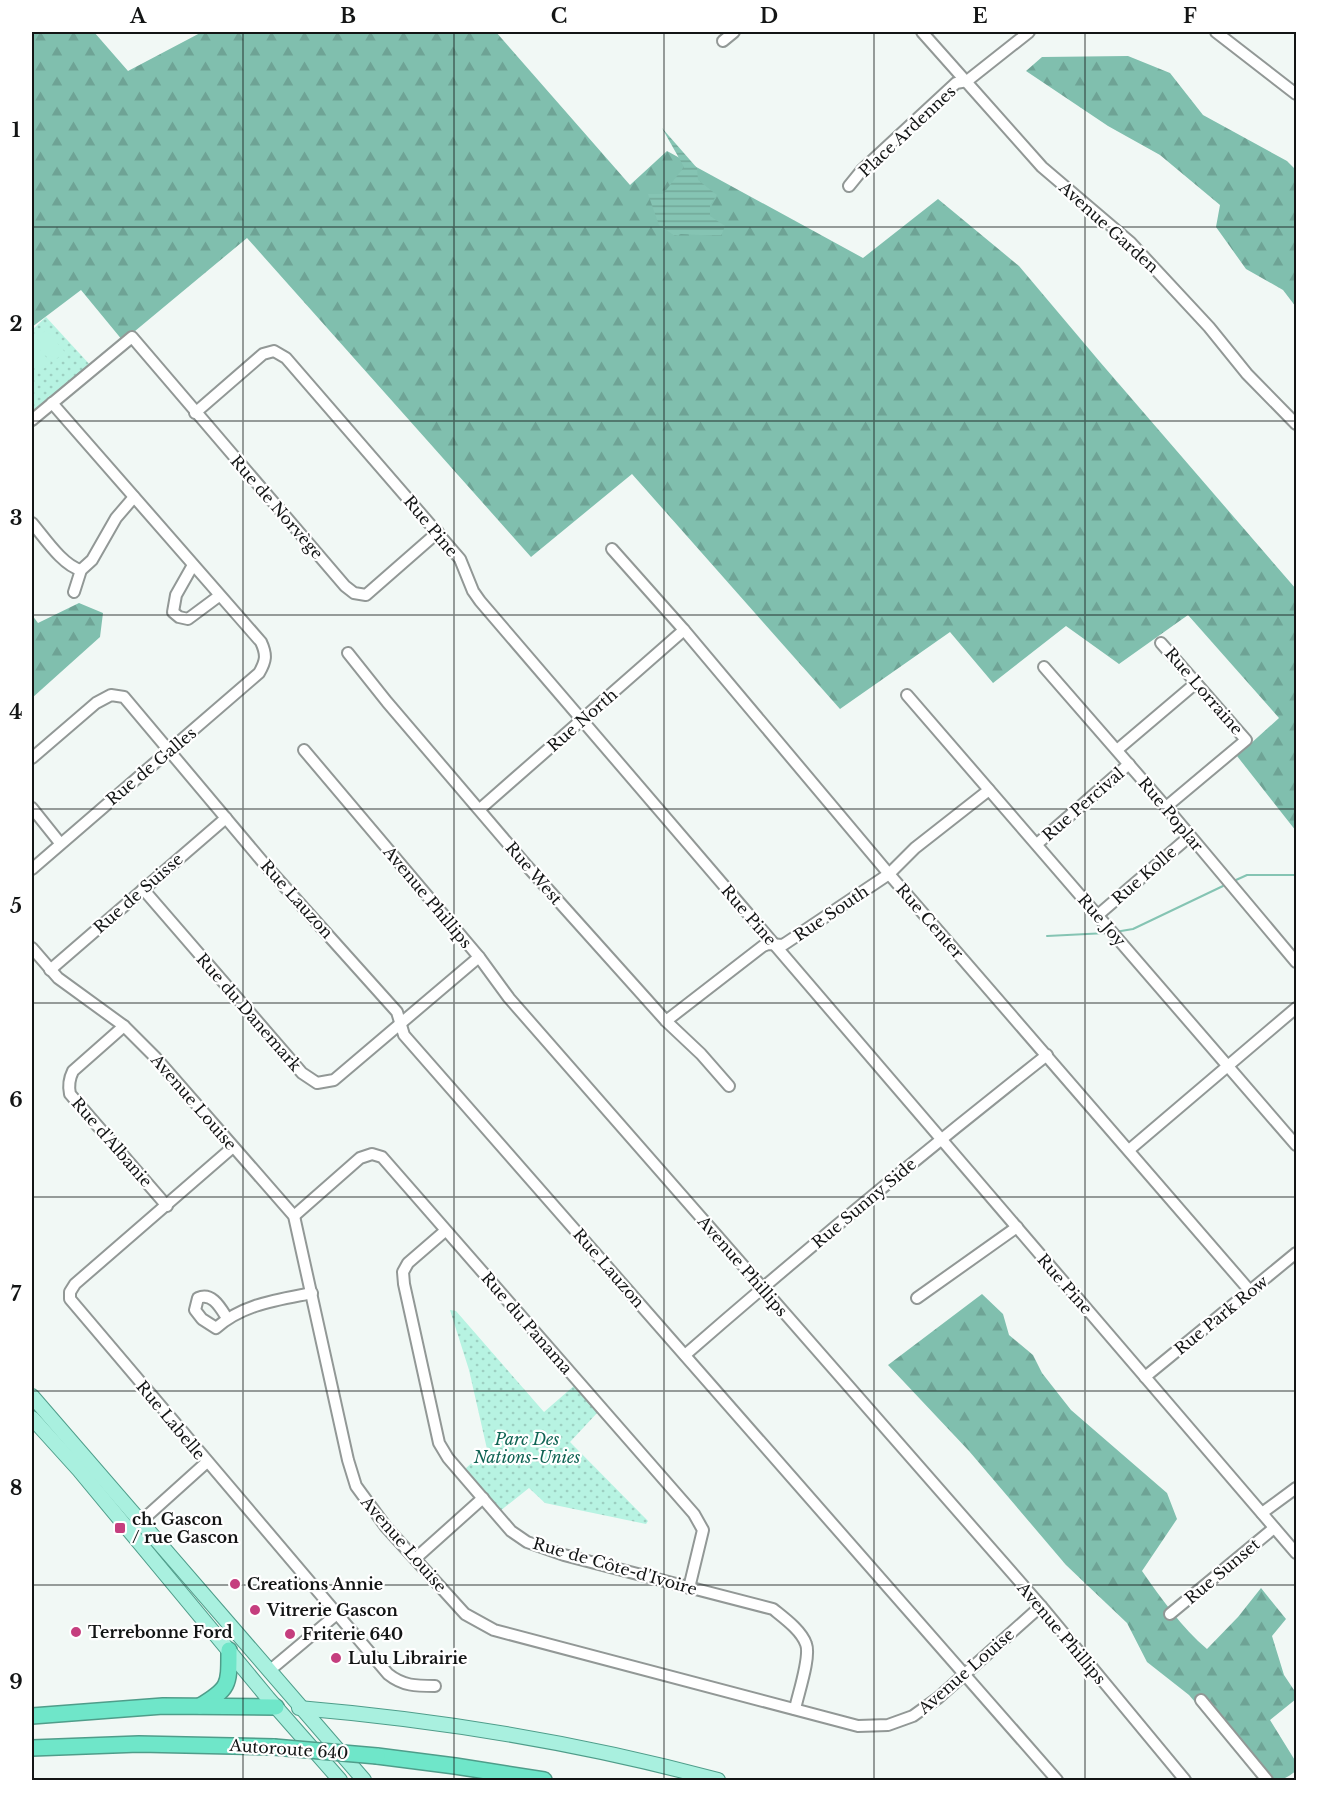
<svg xmlns="http://www.w3.org/2000/svg" width="1328" height="1812" viewBox="0 0 1328 1812" font-family="'Libre Baskerville',serif">
	<style>
		.forest { fill: url(#forest-firs) }
		.park { fill: url(#park-dots) }
		.garden { fill: #b7f3e2 }
		.water { fill: url(#water-rules) }
		.lines { fill: none; stroke-linecap: round; stroke-linejoin: round }
		.stream { stroke: #85c4b3; stroke-width: 2 }
		.minor-casing { stroke: #929896; stroke-width: 14 }
		.major-casing { stroke: #4f9d8a; stroke-width: 16 }
		.highway-casing { stroke: #4f9d8a; stroke-width: 18 }
		.minor { stroke: #fff; stroke-width: 10 }
		.major { stroke: #a9f0df; stroke-width: 14 }
		.highway { stroke: #6fe6c9; stroke-width: 15 }
		.highway-bridge-casing { stroke: #4f9d8a; stroke-width: 18; stroke-linecap: butt }
		.highway-bridge { stroke: #6fe6c9; stroke-width: 15 }
		.grid { fill: none; stroke: #131515; stroke-width: 1.5; stroke-opacity: 0.55 }
		.poi-dot { fill: #c53e7e; stroke: #fff; stroke-width: 2 }
		.labels { text-anchor: middle; dominant-baseline: central; stroke-width: 4.5; stroke-linejoin: round; paint-order: stroke }
		.street-label { font-size: 16px; fill: #131515; stroke: #fff }
		.park-label { font-size: 16px; font-style: italic; fill: #0f6353; stroke: #fff }
		.poi-label { font-size: 16px; font-weight: bold; fill: #131515; stroke: #fff; text-anchor: start }
		.neatline { fill: none; stroke: #131515; stroke-width: 2 }
		.grid-label { font-size: 20px; text-anchor: middle; font-weight: bold; fill: #131515 }
	</style>
	<defs>
		<pattern id="forest-firs" width="22" height="20" patternUnits="userSpaceOnUse" patternTransform="scale(1.5)"><rect width="22" height="20" fill="#80bfae"/><path d="M5 1l3.5 6h-7zM16 11l3.5 6h-7z" fill="#6ea395"/></pattern>
		<pattern id="park-dots" width="8" height="8" patternUnits="userSpaceOnUse" patternTransform="scale(1.5)"><rect width="8" height="8" fill="#b7f3e2"/><path d="M2 2h.1M6 6h.1" fill="none" stroke="#9ccfc1" stroke-width="1.8" stroke-linecap="round"/></pattern>
		<pattern id="water-rules" width="6" height="5" patternUnits="userSpaceOnUse" patternTransform="scale(1.5)"><rect width="6" height="5" fill="#85c4b3"/><path d="M0 2.5h6" fill="none" stroke="#72a899"/></pattern>
	</defs>
	<rect width="100%" height="100%" fill="#f1f8f5"/>
	<g class="forest">
		<path d="M32 32H94L128 71 202 32H496L630 185 667 151 863 258 938 199 1019 266 1100 362 1296 589V831L1237 756 1279 718 1188 615 1119 664 1066 626 993 683 950 632 840 709 632 474 531 557 247 238 123 341 81 290 32 327Z"/>
		<path d="M1128 56 1170 73 1203 115 1287 161 1296 170V307L1283 290 1246 269 1216 227 1220 205 1160 155 1108 126 1026 71 1042 57Z"/>
		<path d="M79 603 103 613 100 637 32 698V615L38 623Z"/>
		<path d="M982 1294 1003 1314 1009 1335 1033 1355 1042 1373 1071 1410 1167 1493 1177 1519 1142 1571C1161 1598 1182 1628 1207 1649L1238 1617 1261 1588 1286 1619 1272 1636 1284 1675 1296 1693V1699L1270 1720 1296 1762V1771C1281 1782 1277 1782 1258 1776L1189 1695 1147 1662 1127 1623 1066 1565 969 1451 888 1365Z"/>
	</g>
	<g class="park">
		<path d="M46 317 92 367 32 420V330Z"/>
		<path d="M450 1310 456 1311 544 1412 575 1385 598 1412 570 1442 648 1521 646 1524 545 1503 529 1488 500 1511 465 1469 487 1449 469 1370Z"/>
	</g>
	<g class="garden">
		<path d="M46 330 65 352 55 360 36 338Z"/>
		<path d="M33 341 51 363 41 371 32 360Z"/>
	</g>
	<path class="water" d="M662 128 697 168 698 180 717 195 710 205V216L725 226 721 236 681 234 675 236 659 225 648 194H663L684 167Z"/>
	<g class="lines">
		<g class="stream">
			<path d="M1236 880 1247 875H1296"/>
			<path d="M1115 932 1133 929 1223 886"/>
			<path d="M1047 936 1107 933"/>
		</g>
		<defs>
			<g id="minor">
				<path d="M922 32 1042 167 1130 242 1209 327 1247 374 1296 424"/>
				<path d="M1216 32 1296 94"/>
				<path d="M723 41 734 32"/>
				<path d="M849 186 862 170 956 83 967 81 1029 32"/>
				<path d="M195 413 263 354 274 351 286 358 460 559 473 591 480 601 1296 1553"/>
				<path d="M32 420 132 337 345 586 354 593 366 595 438 532"/>
				<path d="M32 523C44 537 63 566 81 570"/>
				<path d="M612 549 684 630 889 874 1250 1291"/>
				<path d="M193 565 176 595 173 612 179 617 188 619 219 596"/>
				<path d="M74 592 81 570 92 560 116 518 134 497"/>
				<path d="M1161 643 1246 740 1166 807"/>
				<path d="M348 653 387 702 527 866 666 1021 701 1054 729 1086"/>
				<path d="M1044 667 1166 807 1296 962"/>
				<path d="M907 695 1296 1145"/>
				<path d="M304 750 479 957 509 998 1041 1606 1185 1780"/>
				<path d="M1117 750 1196 683"/>
				<path d="M32 758 96 703 111 695 124 697 267 867 397 1012 404 1035 1057 1780"/>
				<path d="M32 808 60 843"/>
				<path d="M480 809 684 630"/>
				<path d="M1037 844 1129 764"/>
				<path d="M32 869 259 673C266 661 267 655 261 642L52 403"/>
				<path d="M143 889 302 1073 317 1083 334 1080 479 957"/>
				<path d="M1098 915 1190 836"/>
				<path d="M32 948 58 978 124 1026 156 1058 294 1216 348 1460 356 1486 386 1527 465 1614 494 1630 858 1726 888 1725 913 1716 938 1698 1041 1606"/>
				<path d="M50 970 226 818"/>
				<path d="M666 1021 763 946 768 944 783 945 889 874 915 848 989 790"/>
				<path d="M124 1026 73 1071C69 1079 68 1085 70 1094L167 1206"/>
				<path d="M233 1147 75 1284 70 1292V1299L388 1674C403 1686 416 1686 435 1686"/>
				<path d="M1129 1150 1296 1008"/>
				<path d="M294 1216 360 1158 372 1154 382 1157 694 1514 703 1530 689 1588"/>
				<path d="M445 1231 408 1263 403 1272 404 1284 439 1443 448 1458 511 1531 527 1542 564 1555 773 1609C784 1618 801 1630 806 1644 811 1657 798 1694 795 1709"/>
				<path d="M917 1298 1017 1227"/>
				<path d="M227 1318C220 1307 212 1292 198 1298L195 1310 202 1319 216 1328C243 1304 277 1300 312 1293"/>
				<path d="M685 1355C803 1252 924 1152 1047 1055"/>
				<path d="M1145 1377 1296 1253"/>
				<path d="M1262 1513 1296 1488"/>
				<path d="M137 1525 207 1462"/>
				<path d="M416 1558 483 1498"/>
				<path d="M1170 1614 1274 1528"/>
				<path d="M269 1671 337 1614"/>
				<path d="M1201 1700 1267 1780"/>
			</g>
			<g id="major">
				<path d="M32 1396 364 1780"/>
				<path d="M32 1418 79 1470 268 1698 340 1780"/>
				<path d="M299 1708C440 1720 581 1743 718 1780"/>
			</g>
			<g id="highway">
				<path d="M200 1706C230 1688 229 1685 229 1650"/>
				<path d="M32 1716 163 1706 276 1707"/>
				<path d="M32 1748 139 1744 274 1747"/>
				<path d="M377 1756 455 1766 544 1780"/>
			</g>
		</defs>
		<use href="#minor" class="minor-casing"/>
		<use href="#major" class="major-casing"/>
		<use href="#highway" class="highway-casing"/>
		<use href="#minor" class="minor"/>
		<use href="#major" class="major"/>
		<use href="#highway" class="highway"/>
		<defs>
			<path id="highway-bridge" d="M274 1747 377 1756"/>
		</defs>
		<use href="#highway-bridge" class="highway-bridge-casing"/>
		<use href="#highway-bridge" class="highway-bridge"/>
	</g>
	<path class="grid" d="M243 32V1780M454 32V1780M664 32V1780M874 32V1780M1085 32V1780M32 227H1296M32 421H1296M32 615H1296M32 809H1296M32 1003H1296M32 1197H1296M32 1391H1296M32 1585H1296"/>
	<g class="poi-dot">
		<rect x="114" y="1522" width="12" height="12" rx="3"/>
		<circle cx="235" cy="1584" r="6"/>
		<circle cx="255" cy="1610" r="6"/>
		<circle cx="76" cy="1632" r="6"/>
		<circle cx="290" cy="1634" r="6"/>
		<circle cx="336" cy="1658" r="6"/>
	</g>
	<g class="labels">
		<g class="street-label">
			<text transform="translate(907 131) rotate(-43)">Place Ardennes</text>
			<text transform="translate(1109 227) rotate(42)">Avenue Garden</text>
			<text transform="translate(277 507) rotate(49)">Rue de Norvège</text>
			<text transform="translate(431 526) rotate(50)">Rue Pine</text>
			<text transform="translate(1204 691) rotate(49)">Rue Lorraine</text>
			<text transform="translate(582 720) rotate(-41)">Rue North</text>
			<text transform="translate(151 766) rotate(-40)">Rue de Galles</text>
			<text transform="translate(1083 804) rotate(-41)">Rue Percival</text>
			<text transform="translate(1171 814) rotate(50)">Rue Poplar</text>
			<text transform="translate(534 873) rotate(49)">Rue West</text>
			<text transform="translate(1144 875) rotate(-41)">Rue Kolle</text>
			<text transform="translate(138 893) rotate(-41)">Rue de Suisse</text>
			<text transform="translate(428 897) rotate(50)">Avenue Phillips</text>
			<text transform="translate(297 899) rotate(48)">Rue Lauzon</text>
			<text transform="translate(831 913) rotate(-34)">Rue South</text>
			<text transform="translate(749 915) rotate(49)">Rue Pine</text>
			<text transform="translate(1102 920) rotate(49)">Rue Joy</text>
			<text transform="translate(930 921) rotate(49)">Rue Center</text>
			<text transform="translate(249 1012) rotate(49)">Rue du Danemark</text>
			<text transform="translate(194 1102) rotate(49)">Avenue Louise</text>
			<text transform="translate(112 1142) rotate(49)">Rue d'Albanie</text>
			<text transform="translate(864 1203) rotate(-40)">Rue Sunny Side</text>
			<text transform="translate(743 1266) rotate(49)">Avenue Phillips</text>
			<text transform="translate(609 1268) rotate(49)">Rue Lauzon</text>
			<text transform="translate(1065 1284) rotate(49)">Rue Pine</text>
			<text transform="translate(1221 1315) rotate(-39)">Rue Park Row</text>
			<text transform="translate(527 1323) rotate(49)">Rue du Panama</text>
			<text transform="translate(171 1420) rotate(50)">Rue Labelle</text>
			<text transform="translate(404 1544) rotate(49)">Avenue Louise</text>
			<text transform="translate(615 1566) rotate(16)">Rue de Côte-d'Ivoire</text>
			<text transform="translate(1222 1571) rotate(-40)">Rue Sunset</text>
			<text transform="translate(1062 1633) rotate(50)">Avenue Phillips</text>
			<text transform="translate(966 1671) rotate(-41)">Avenue Louise</text>
			<text transform="translate(289 1749) rotate(4)">Autoroute 640</text>
		</g>
		<g class="park-label">
			<text x="527" y="1439">Parc Des<tspan x="527" dy="18">Nations-Unies</tspan></text>
		</g>
		<g class="poi-label">
			<text x="132" y="1519">ch. Gascon<tspan x="132" dy="18">/ rue Gascon</tspan></text>
			<text x="247" y="1584">Creations Annie</text>
			<text x="267" y="1610">Vitrerie Gascon</text>
			<text x="88" y="1632">Terrebonne Ford</text>
			<text x="302" y="1634">Friterie 640</text>
			<text x="348" y="1658">Lulu Librairie</text>
		</g>
	</g>
	<rect width="1328" height="1812" fill="none" stroke="#ffffff" stroke-width="66"/>
	<rect x="33" y="33" width="1262" height="1746" class="neatline"/>
	<g class="grid-label">
		<text x="138" y="23">A</text>
		<text x="348" y="23">B</text>
		<text x="559" y="23">C</text>
		<text x="769" y="23">D</text>
		<text x="980" y="23">E</text>
		<text x="1190" y="23">F</text>
		<text x="16" y="137">1</text>
		<text x="16" y="331">2</text>
		<text x="16" y="525">3</text>
		<text x="16" y="719">4</text>
		<text x="16" y="913">5</text>
		<text x="16" y="1107">6</text>
		<text x="16" y="1301">7</text>
		<text x="16" y="1495">8</text>
		<text x="16" y="1689">9</text>
	</g>
</svg>
